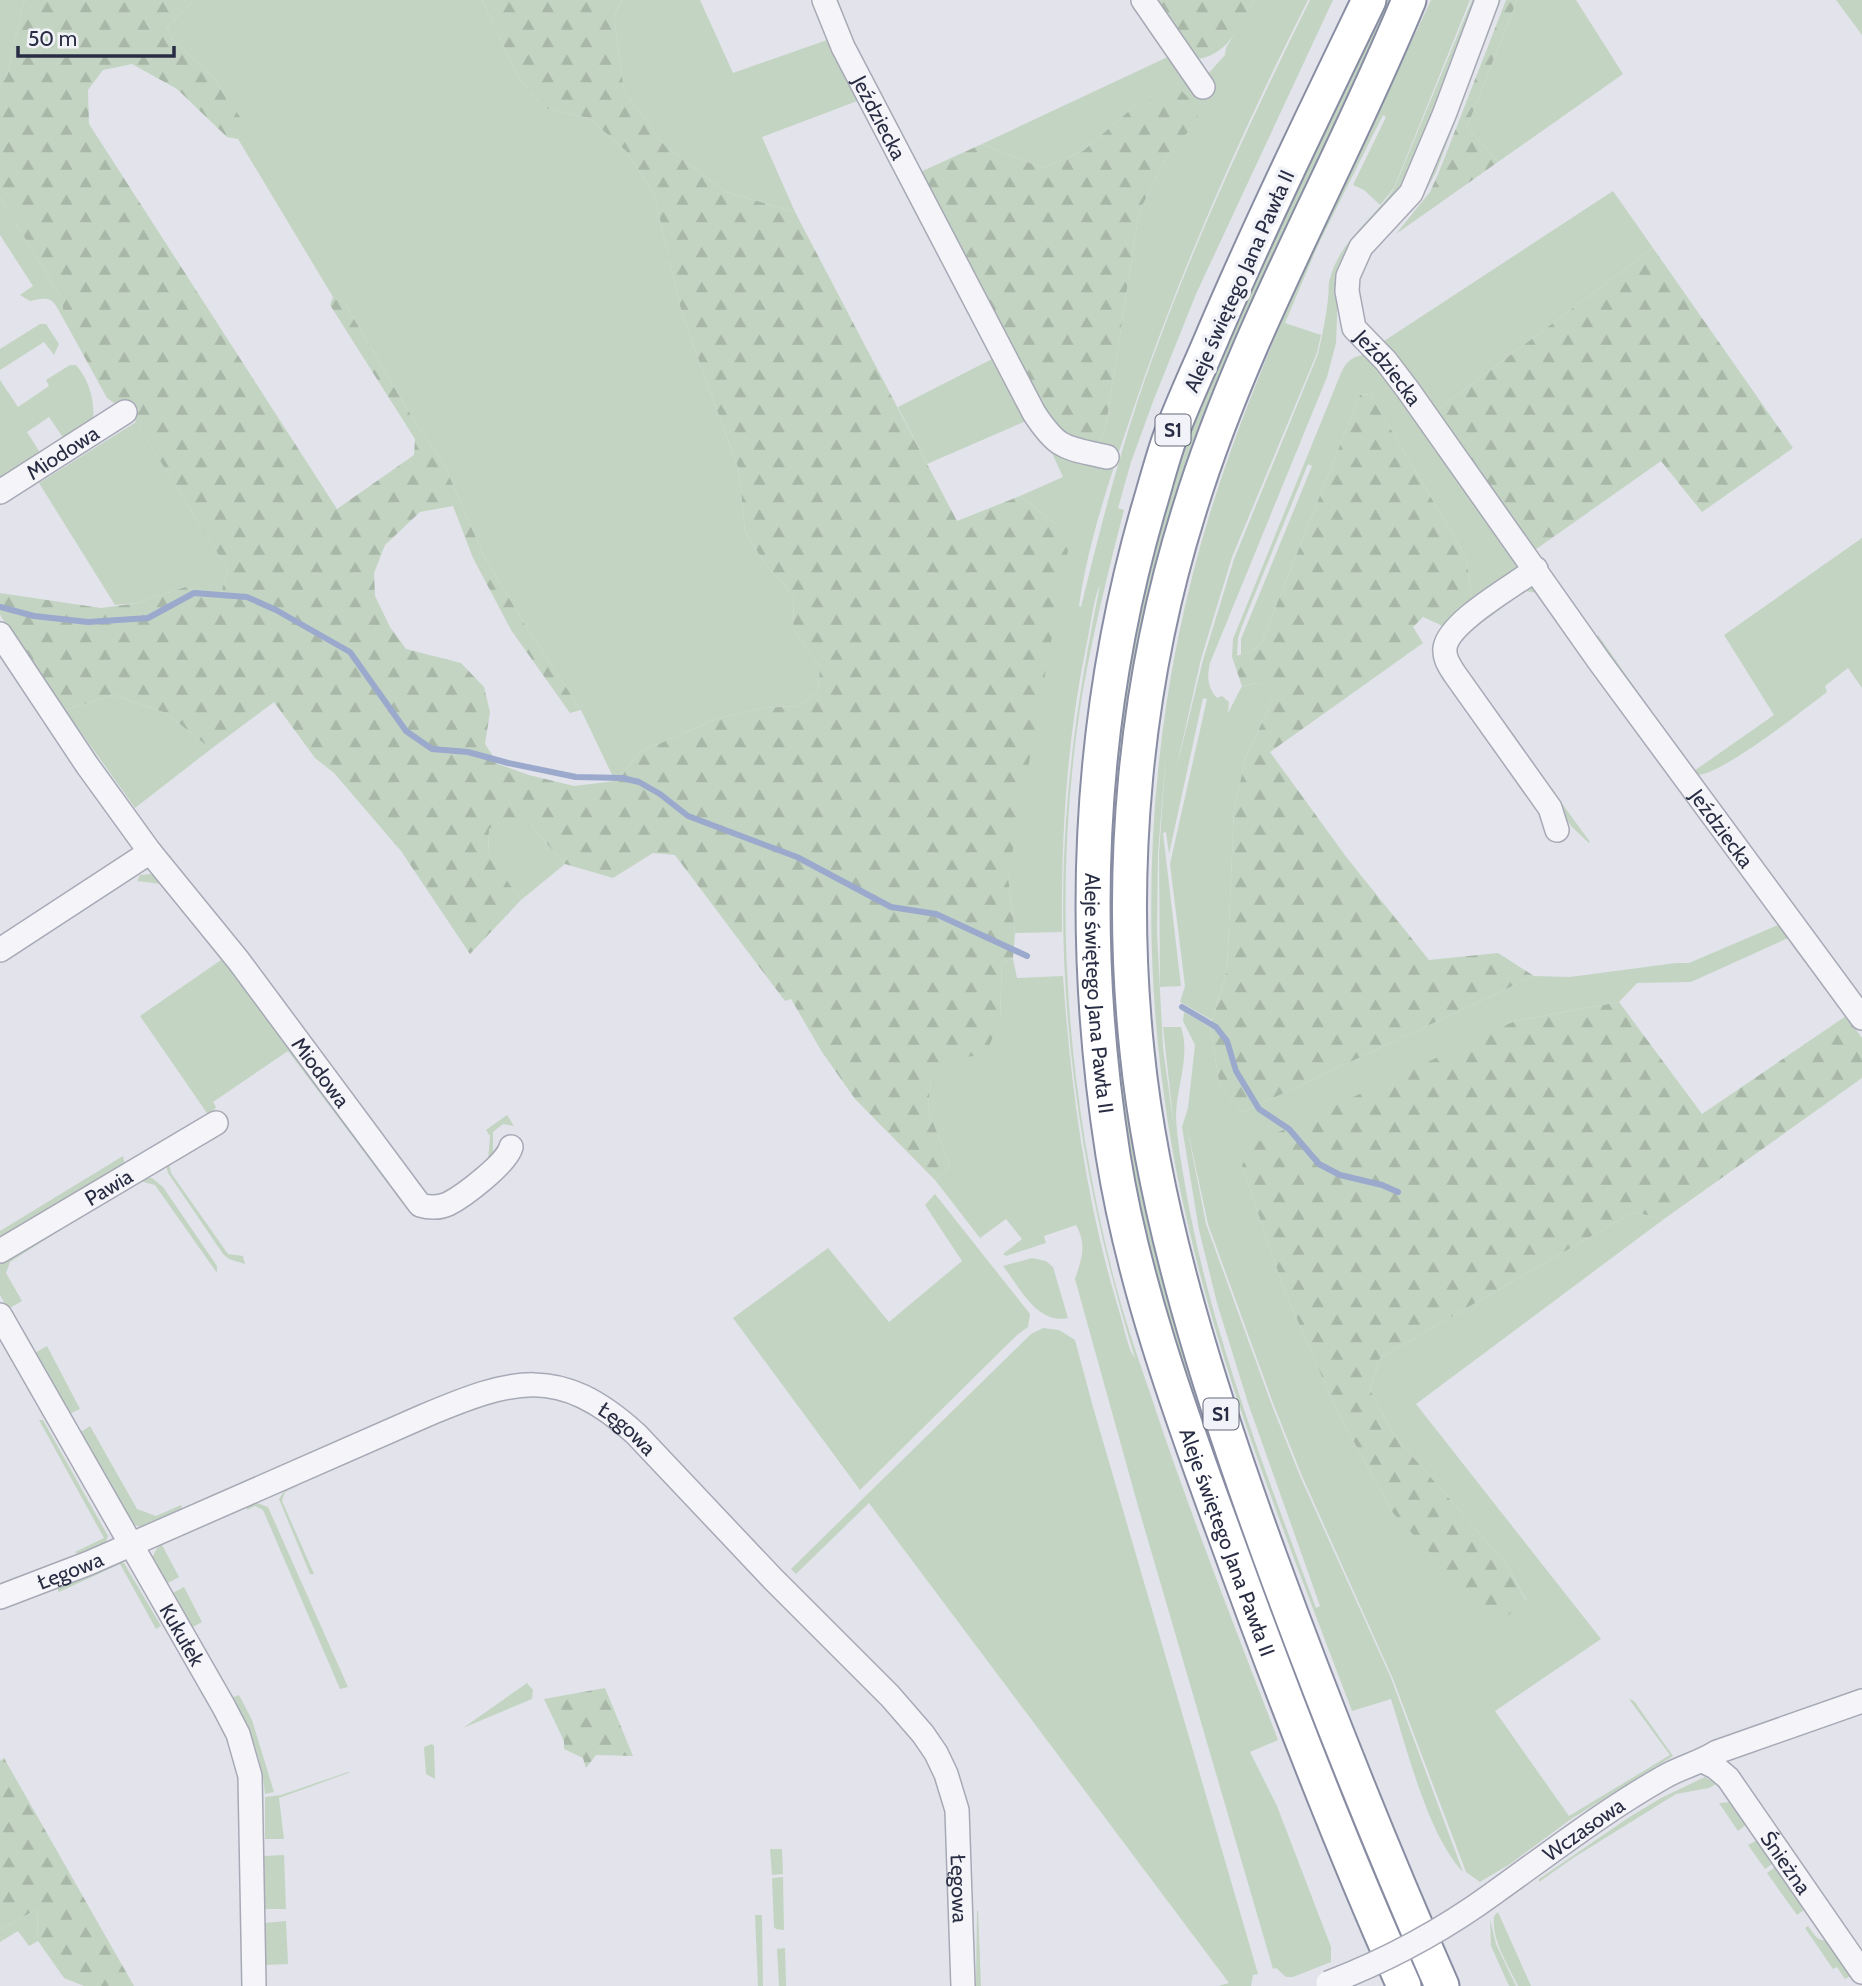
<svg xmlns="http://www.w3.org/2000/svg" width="1862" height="1986" viewBox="0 0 1862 1986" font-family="Cabin,sans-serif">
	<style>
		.green { fill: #c3d5c2 }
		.forest { fill: url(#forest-firs) }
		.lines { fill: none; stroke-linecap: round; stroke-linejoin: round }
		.stream { stroke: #9ba9cd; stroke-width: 6 }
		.minor-casing { stroke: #a7a9b6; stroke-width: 26 }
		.highway-casing { stroke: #888da3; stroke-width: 37 }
		.minor { stroke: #f5f5f9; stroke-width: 23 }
		.highway { stroke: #fff; stroke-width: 33 }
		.minor-bridge-casing { stroke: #a7a9b6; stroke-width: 26; stroke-linecap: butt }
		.minor-bridge { stroke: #f5f5f9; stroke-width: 23 }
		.labels { text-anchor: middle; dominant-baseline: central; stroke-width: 7; stroke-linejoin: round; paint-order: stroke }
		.shield { fill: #f2f3f8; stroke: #65687a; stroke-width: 2 }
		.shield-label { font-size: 19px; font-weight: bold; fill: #292d44 }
		.street-label { font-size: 21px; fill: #292d44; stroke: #f2f3f8 }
	</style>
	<defs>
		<pattern id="forest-firs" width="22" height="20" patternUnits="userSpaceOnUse" patternTransform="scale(1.75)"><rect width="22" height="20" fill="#c3d5c2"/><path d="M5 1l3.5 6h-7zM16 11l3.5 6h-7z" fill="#a8b7a8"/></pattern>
	</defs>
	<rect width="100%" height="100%" fill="#e2e3eb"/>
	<g class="green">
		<path d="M0 0H26L23 4 7 76 0 87Z"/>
		<path d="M194 0H482L519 79 544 108 589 118 626 151 654 194 682 314 739 470 745 532 766 565 794 596 793 629 820 667 818 692 798 706 762 708 717 719 642 751 615 781 581 710 525 625 484 556 444 464 415 422 344 302 333 297 238 139 241 119 214 78 173 40 167 28Z"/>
		<path d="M622 0H700L733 73 827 40 860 100 762 137 795 212 726 192 665 146 624 91 614 16Z"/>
		<path d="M1254 0H1308C1240 135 1179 273 1131 416 1110 478 1088 542 1079 606L1081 607C1103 517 1126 427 1159 341 1202 224 1255 111 1310 0H1333L1196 294 1154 399 1131 462 1118 508 1124 510C1108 572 1093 633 1082 696 1050 893 1066 1098 1117 1290 1127 1327 1140 1363 1152 1399 1190 1514 1235 1627 1278 1740L1250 1752 1277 1806 1331 1947V1962L1293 1977H1286L1276 1968 1273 1969 1138 1506 1075 1279C1082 1258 1087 1245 1076 1225L1044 1236 1046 1243 1006 1256 1003 1254 1022 1239 1006 1219 980 1238 935 1180 950 1166 928 1109 931 1076 1000 1021 1002 962 1013 959 1017 978 1063 976C1071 1090 1086 1204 1120 1314 1124 1327 1128 1349 1135 1358 1079 1176 1051 985 1068 795 1074 724 1086 655 1100 585 1093 600 1091 625 1087 642 1067 737 1061 835 1062 932L1015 933 1008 877 1054 523 1020 496 1063 477 1052 453 1054 449H1097L1106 425 1139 212 1166 158 1198 119 1136 105 1083 151 1043 168 982 144 1172 55 1207 75 1225 55 1226 48Z"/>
		<path d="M1381 0H1392L1265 276 1150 607 1134 1129 1432 1986H1420L1324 1761 1222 1489 1138 1227 1104 988 1117 703 1165 496 1224 341Z"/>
		<path d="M1431 0H1470L1394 188 1380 205 1364 190 1353 185 1386 117 1383 115 1318 245 1285 323 1321 335 1317 353 1232 557 1201 659 1176 770 1203 660 1234 559 1318 354C1322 336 1326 318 1328 299 1329 292 1328 284 1330 278 1340 241 1374 218 1394 189L1472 0H1478L1413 171 1338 290 1336 343 1327 377 1210 663C1207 678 1207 686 1217 698L1222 696 1229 702 1228 713 1242 686 1257 683 1270 687 1271 704 1246 756 1234 809 1227 971 1212 1020 1180 1002 1185 986 1170 864 1207 699 1203 698 1169 854 1166 832 1163 833 1181 986 1160 987 1159 854 1166 752 1158 854 1157 932 1163 1048 1174 1127 1163 1027H1181C1191 1056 1176 1087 1176 1117 1177 1140 1182 1167 1186 1191 1211 1333 1266 1473 1316 1608L1320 1606 1248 1403 1217 1303 1199 1230 1182 1127 1188 1108 1195 1045 1183 1021 1184 1012 1210 1027 1220 1087 1243 1112 1534 976 1570 977 1676 963H1689L1778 925 1771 917H1775L1787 933 1788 938 1691 982 1637 983 1619 1002 1515 1021 1242 1166 1284 1289 1336 1409 1393 1513 1504 1618 1526 1600 1507 1565 1393 1434 1370 1390 1380 1358 1633 1212 1664 1219 1416 1404 1601 1639 1495 1711 1569 1816 1670 1755 1629 1699 1634 1701 1673 1756 1571 1819 1510 1864 1480 1882 1466 1872 1393 1679 1302 1476 1273 1403 1208 1224 1187 1127 1206 1224 1271 1403 1300 1476 1391 1678 1463 1872C1428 1835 1407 1749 1391 1699L1352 1711C1292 1552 1226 1391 1188 1225 1133 991 1139 743 1210 513 1266 335 1352 168 1431 0Z"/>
		<path d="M1497 0H1501L1436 172C1425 195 1410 212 1393 231L1389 228Z"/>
		<path d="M1517 0H1576L1623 74 1498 162 1467 127Z"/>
		<path d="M1836 0H1862V35Z"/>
		<path d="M1613 191 1653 248 1433 413 1381 343Z"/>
		<path d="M0 197 63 301V318C52 298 52 296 30 301L20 295 33 286 0 235Z"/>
		<path d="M40 324H46L59 344 54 355 44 342 0 370V349Z"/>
		<path d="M1363 355 1381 366 1519 566 1517 573 1473 607 1466 557 1370 394 1360 395 1261 644 1250 652 1241 655V639L1312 466 1308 464 1242 626 1238 638 1237 656 1232 657 1233 639 1341 373C1346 362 1351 357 1363 355Z"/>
		<path d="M994 358 1026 421 927 464 898 407Z"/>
		<path d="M70 365H76C90 381 95 402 93 422L68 438 62 436 49 417 27 432 39 451 38 457 0 481V380L18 407 49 386 46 380Z"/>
		<path d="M136 422 228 570 219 599 185 587 138 603 115 605 39 483Z"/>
		<path d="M1862 538V688L1848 668 1825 686 1827 692C1803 710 1722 775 1697 775L1694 771 1774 715 1724 635Z"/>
		<path d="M1527 586 1541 589 1549 600 1547 605 1538 593 1525 591 1457 641 1454 655 1590 842 1589 843 1572 827 1452 660C1451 652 1450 645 1455 638 1467 621 1507 593 1527 586Z"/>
		<path d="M1598 635 1650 709 1645 707 1595 640Z"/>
		<path d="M113 695 166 713 211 749 135 808 65 710Z"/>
		<path d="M509 816 531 826 565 864 521 900 488 855 489 829Z"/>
		<path d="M150 874 166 881 408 1200 403 1204 288 1051 213 1102 216 1107 209 1116 140 1016 221 960 162 884 137 881 140 875Z"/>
		<path d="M507 1115 514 1126 503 1124 493 1132V1157L488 1162 490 1136 486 1130Z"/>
		<path d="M123 1156 125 1165 0 1240V1231Z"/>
		<path d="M169 1163 171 1173 228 1254 243 1256 245 1264 229 1259 223 1254 168 1173 166 1165Z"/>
		<path d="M144 1177 152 1178 163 1187 217 1266V1273L155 1185 140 1181 77 1220 75 1213Z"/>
		<path d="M935 1194 1030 1314 1028 1327 1017 1335 860 1490 733 1318 828 1248 889 1322 962 1261 925 1205Z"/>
		<path d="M60 1223 65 1227 10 1262 6 1273 22 1301 8 1309 0 1295V1260Z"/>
		<path d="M1032 1258 1046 1261 1053 1267 1068 1318C1037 1325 1019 1286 1003 1266Z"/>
		<path d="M1043 1328 1059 1330 1075 1340 1093 1407 1258 1974 1253 1975 1251 1986H1218L1229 1983 869 1503 796 1574 791 1569 1031 1334Z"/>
		<path d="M47 1346 80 1409 67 1415 33 1354Z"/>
		<path d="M39 1420H43L108 1536 105 1544 80 1555 75 1552 104 1538Z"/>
		<path d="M90 1426 137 1509 156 1516 181 1505 182 1508 140 1527 131 1523 78 1434Z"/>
		<path d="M302 1484 285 1492 282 1501 314 1574H310L279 1499 284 1491Z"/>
		<path d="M257 1503 268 1507 348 1687 340 1689 263 1510 255 1506 247 1510V1507Z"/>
		<path d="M162 1545 179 1577 166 1584 152 1558 157 1548Z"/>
		<path d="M119 1562 124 1563 161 1626 156 1629 120 1564 59 1592 57 1588 59 1583Z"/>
		<path d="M184 1587 202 1622 191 1628 171 1594Z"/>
		<path d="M527 1683 533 1690 532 1699 463 1728Z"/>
		<path d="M239 1695 252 1720 274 1792 265 1794C261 1754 251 1731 231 1698Z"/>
		<path d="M432 1744 434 1746 435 1779 426 1774 424 1747Z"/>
		<path d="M348 1772H351L279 1798 284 1839H265V1797L281 1795Z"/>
		<path d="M1705 1777 1716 1784 1709 1788 1676 1794 1573 1858 1539 1882V1879L1628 1818 1661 1798Z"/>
		<path d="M1733 1802 1747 1824 1738 1831 1719 1803Z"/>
		<path d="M1759 1839 1775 1862 1765 1869 1748 1845Z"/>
		<path d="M770 1849H782L783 1874 772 1875Z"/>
		<path d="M284 1855 286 1909H265L264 1856Z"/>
		<path d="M1778 1865 1808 1907 1797 1915 1767 1873Z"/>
		<path d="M783 1877 784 1930 776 1929 774 1927 772 1878Z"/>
		<path d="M37 1909 38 1941 29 1946 18 1931 0 1942V1930Z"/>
		<path d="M978 1910 981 1986H976L977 1911Z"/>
		<path d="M1498 1912 1531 1986H1518C1508 1965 1491 1939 1494 1916Z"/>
		<path d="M755 1915H762L763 1986H758Z"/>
		<path d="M1490 1919 1496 1944 1516 1986H1509L1491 1946Z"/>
		<path d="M286 1921 288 1964 264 1965V1923Z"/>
		<path d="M1808 1926C1815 1935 1818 1944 1831 1939L1855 1973 1845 1979 1837 1967 1833 1969 1805 1928Z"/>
		<path d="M785 1948 786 1986H779L777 1949Z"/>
	</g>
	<g class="forest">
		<path d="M26 0H194L167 28 173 40 214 78 242 120 238 139 227 137 177 89 132 64 103 70 88 90 89 124 337 509 414 455 415 439 330 305 333 297 344 302 415 422 444 464 484 556 525 625 581 710 570 713 511 630 473 558 453 506 420 512 385 545 374 573 375 596 390 627 406 649 461 663 484 687 490 712 485 744 498 764 529 775 574 786 615 781 642 751 717 719 762 708 798 706 818 692 820 667 793 629 794 596 766 565 745 532 739 470 682 314 654 194 626 151 589 118 544 108 519 79 482 0H622L614 16 624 91 665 146 726 192 795 212 957 521 1020 496 1054 523 1068 550 1008 877 1015 933 1013 959 1002 962 1000 1021 985 1055 954 1058 931 1077 928 1109 950 1166 935 1180 855 1099 822 1052 791 999 785 1001 675 855 653 853 613 878 565 864 531 826 509 817 489 829 488 854 521 900 470 954 401 851 334 773 315 758 274 702 211 749 166 713 113 695 65 710 2 618 0 614V593L101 608 138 603 185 587 219 599 228 570 124 403H114L107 398 63 318V301L0 197V87L7 76 23 4Z"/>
		<path d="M1150 0H1254C1237 29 1228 58 1190 60Z"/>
		<path d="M1506 0H1517L1467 127 1498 162 1396 234 1430 192 1439 172Z"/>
		<path d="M1178 88 1195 103 1198 120 1166 158 1139 212 1106 425 1097 449 1058 436 918 173 982 144 1043 168 1083 151 1136 105Z"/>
		<path d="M1653 248 1793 448 1702 512 1661 461 1532 552 1433 413Z"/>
		<path d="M1370 394 1466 557 1473 607 1445 627 1423 617 1413 627 1423 643 1270 752 1347 858 1429 960 1498 953 1534 976 1243 1112 1220 1087 1210 1027 1227 971 1234 809 1246 756 1271 704 1269 687 1257 683 1242 686 1232 657 1250 652 1261 644 1360 395Z"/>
		<path d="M1619 1002 1702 1114 1846 1016 1862 1038V1078L1664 1219 1633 1212 1380 1358 1370 1390 1393 1434 1507 1565 1526 1601 1505 1618 1484 1610 1393 1513 1336 1409 1284 1289 1242 1166 1251 1145 1515 1021Z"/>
		<path d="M605 1688 633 1756 596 1755 586 1768 583 1758 564 1749V1741L544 1699Z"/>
		<path d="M4 1758 134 1986H84L64 1978 38 1941 37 1909 0 1930V1761Z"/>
	</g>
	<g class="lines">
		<g class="stream">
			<path d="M0 607 34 616 88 622 148 618 194 593 247 597 276 610 350 652 406 731 432 749 468 752 508 763 576 777 622 778 639 782 660 794 688 816 797 857 891 907 936 914 1027 956"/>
			<path d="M1182 1007 1216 1027 1227 1041 1236 1071 1259 1109 1289 1129 1319 1164 1340 1175 1382 1185 1398 1192"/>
		</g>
		<defs>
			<g id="minor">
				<path id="s1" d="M824 0 843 47 1034 413C1059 451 1065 447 1107 457"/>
				<path d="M1143 0 1203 87"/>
				<path id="s2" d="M1487 0 1444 115 1411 193 1361 247 1348 276 1347 291 1354 328 1386 361 1408 390 1599 661 1862 1018"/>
				<path id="s3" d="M0 492 125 412"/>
				<path d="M1536 569C1515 585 1448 622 1445 648 1444 658 1449 665 1454 673L1550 808 1557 830"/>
				<path d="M0 634 87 765 150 852"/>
				<path id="s4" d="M0 950 150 852 238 960 420 1205C430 1208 439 1208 448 1204 464 1196 507 1163 511 1147"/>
				<path id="s5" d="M0 1251 216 1123"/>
				<path id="s6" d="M0 1315 224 1707 238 1734 250 1776 254 1986"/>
				<path id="s7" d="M0 1597 89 1563 424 1416C512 1379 559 1364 636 1434L773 1579 890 1696 923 1734 936 1753 946 1774 957 1810 963 1986"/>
				<path id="s8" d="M1703 1761 1715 1767 1728 1778 1862 1972"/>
				<path id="s9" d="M1494 1893C1550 1853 1604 1811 1664 1777 1681 1767 1700 1763 1717 1752L1862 1701"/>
			</g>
			<g id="highway">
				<path id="s10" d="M1369 0C1316 110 1262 221 1214 333 1199 369 1182 404 1169 440 1161 463 1155 487 1148 510 1087 722 1079 938 1113 1155 1133 1282 1178 1407 1222 1527 1278 1682 1337 1836 1404 1986"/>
				<path d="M1409 0C1338 172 1244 332 1189 511 1135 683 1118 871 1137 1051 1154 1220 1212 1398 1270 1557 1323 1702 1380 1845 1442 1986"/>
			</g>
		</defs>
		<use href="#minor" class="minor-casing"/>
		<use href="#highway" class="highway-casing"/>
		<use href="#minor" class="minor"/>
		<use href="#highway" class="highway"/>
		<defs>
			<path id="minor-bridge" d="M1328 1983C1388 1960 1442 1931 1494 1893"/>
		</defs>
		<use href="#minor-bridge" class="minor-bridge-casing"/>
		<use href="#minor-bridge" class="minor-bridge"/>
	</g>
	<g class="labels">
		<g class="shield">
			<rect x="1155.5" y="414.5" width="35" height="31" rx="5"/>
			<rect x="1203.5" y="1398.5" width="35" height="31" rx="5"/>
		</g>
		<g class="shield-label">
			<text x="1173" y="430">S1</text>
			<text x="1221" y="1414">S1</text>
		</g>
		<g class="street-label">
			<text stroke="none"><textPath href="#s1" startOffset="130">Jeździecka</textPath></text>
			<text transform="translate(1239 281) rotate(-66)">Aleje świętego Jana Pawła II</text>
			<text stroke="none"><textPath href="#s2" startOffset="418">Jeździecka</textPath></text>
			<text stroke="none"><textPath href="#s3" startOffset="74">Miodowa</textPath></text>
			<text stroke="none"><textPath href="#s2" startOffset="987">Jeździecka</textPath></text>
			<text stroke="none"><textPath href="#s10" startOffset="1045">Aleje świętego Jana Pawła II</textPath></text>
			<text stroke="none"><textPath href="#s4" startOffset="458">Miodowa</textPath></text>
			<text stroke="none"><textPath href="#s5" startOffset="126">Pawia</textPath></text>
			<text stroke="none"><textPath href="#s7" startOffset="682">Łęgowa</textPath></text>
			<text stroke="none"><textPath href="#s10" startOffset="1612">Aleje świętego Jana Pawła II</textPath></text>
			<text stroke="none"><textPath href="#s7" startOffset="75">Łęgowa</textPath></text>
			<text stroke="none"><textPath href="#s6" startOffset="368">Kukułek</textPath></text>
			<text stroke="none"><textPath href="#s9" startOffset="110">Wczasowa</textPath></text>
			<text stroke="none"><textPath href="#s8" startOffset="133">Śnieżna</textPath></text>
			<text stroke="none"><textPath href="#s7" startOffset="1270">Łęgowa</textPath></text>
		</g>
	</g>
	<path d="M18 46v10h156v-10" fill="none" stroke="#292d44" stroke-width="3.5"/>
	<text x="28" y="46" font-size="21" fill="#292d44" stroke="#f2f3f8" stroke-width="5" paint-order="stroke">50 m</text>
</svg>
